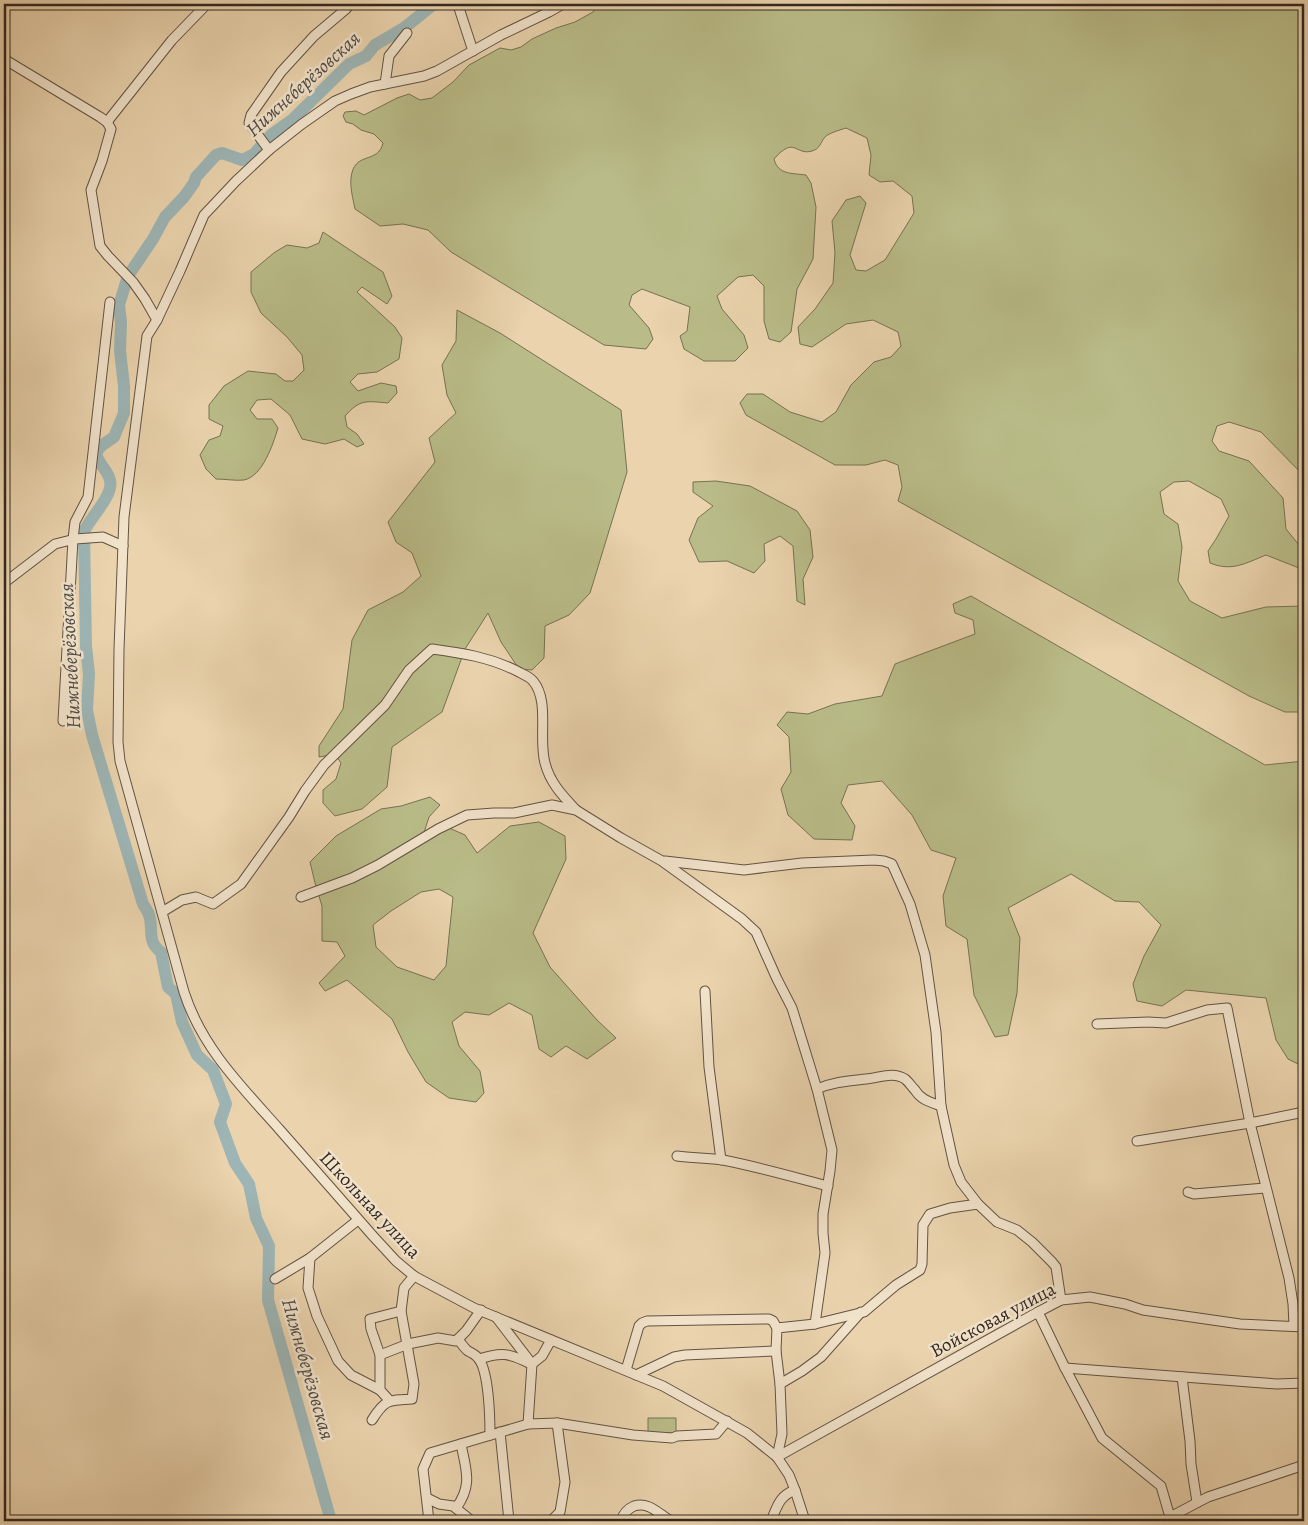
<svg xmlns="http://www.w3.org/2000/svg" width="1308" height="1525" viewBox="0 0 1308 1525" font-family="Alegreya,serif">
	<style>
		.green { fill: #b9bc88; stroke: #767254; fill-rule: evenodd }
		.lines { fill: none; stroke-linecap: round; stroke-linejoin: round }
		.river { stroke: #9db5b5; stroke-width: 12 }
		.minor-casing { stroke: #615344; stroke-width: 11 }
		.minor { stroke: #f1e2ca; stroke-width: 9 }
		.labels { text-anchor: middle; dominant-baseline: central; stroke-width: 5; stroke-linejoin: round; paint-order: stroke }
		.street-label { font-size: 19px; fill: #332821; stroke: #f1e2ca }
		.water-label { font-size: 20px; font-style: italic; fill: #4e4b46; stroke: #f1e2ca }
	</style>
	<rect width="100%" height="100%" fill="#ead3ad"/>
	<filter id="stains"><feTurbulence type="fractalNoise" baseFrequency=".004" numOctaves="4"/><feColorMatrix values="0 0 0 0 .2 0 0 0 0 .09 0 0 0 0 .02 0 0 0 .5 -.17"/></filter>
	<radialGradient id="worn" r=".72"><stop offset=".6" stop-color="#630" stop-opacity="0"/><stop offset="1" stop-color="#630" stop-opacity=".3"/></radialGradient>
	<g class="green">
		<path d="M599 4H1304V476L1261 432 1229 422 1217 426 1212 441 1219 451 1249 461 1283 498 1286 529 1304 551V570L1266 555C1246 563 1232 572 1210 563L1208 551 1216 539 1229 516 1221 499 1189 481 1174 482 1160 492 1164 514 1178 524 1182 547 1178 581 1190 601 1222 618 1266 607 1304 606V712H1285L1249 696 898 501 902 487 898 465 885 460 866 465H835L746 415 740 403 747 394H763L790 412 822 422 836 412 851 385 874 362 891 357 901 346 898 332 873 320 846 324 812 347 800 344 798 327 815 309 833 283 835 253 832 221 846 200 860 196 866 203 850 255 856 270 866 271 885 260 914 213 912 196 893 181 880 182 869 175 871 155 867 138 846 128C840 130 829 133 825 137 820 143 820 149 812 151 795 156 795 135 774 159 778 175 792 173 806 175L811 183 816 207 813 259 797 289 791 332 780 342 769 339 764 321V286L753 275 738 277 717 296 722 309 744 335 748 348 735 361H704L684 349 680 336 687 331 690 307 642 289 632 295 629 305 649 328 653 339 646 349 604 345 451 252 428 230 403 224 380 226 355 209C353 199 350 188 351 178 354 150 378 165 383 143L374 134 361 130 353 124 346 122 343 116 345 112 356 111 364 115 397 98 409 94 420 100 432 98 453 82 469 65 500 48 511 50 521 47 532 39 556 28 575 22 593 12Z"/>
		<path d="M323 232 383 272 392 296 387 304 362 287 357 292 395 327 402 338 399 359 377 372 358 374 350 382 358 391 381 383 396 386 397 393 388 403C366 401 360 399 345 416L347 427 357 434 364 444 357 447 344 439 325 444 302 439 290 415 271 399 257 400 250 410 257 419H272L278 428C273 444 263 476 244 480 236 481 225 479 216 479L206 469 200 455 209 440 220 436 223 426 209 419V405L224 386 248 371 276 374 285 381H293L304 370 302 355 287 337 261 313 251 292V272L275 252 287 245 307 248 319 243Z"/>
		<path d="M457 310 500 333 621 410 627 472 590 593 569 615 545 626 544 658 532 670 519 669 501 642 488 613 465 649 442 712 392 747 387 787 362 809 335 816 323 803V790L336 779 341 763 335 754 319 757V746L343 709 352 640 368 610 403 592 421 576 412 553 396 542 388 522 435 462 429 438 456 413 447 395 442 365 456 341Z"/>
		<path d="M716 481 750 486 797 511 810 530 813 557 803 579 805 605 797 601 793 546 780 536 764 544 765 561 754 573 727 561 699 562 689 540 698 518 713 506 693 492V482Z"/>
		<path d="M971 596 1265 765 1304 761V1067L1288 1059 1276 1040 1266 998 1186 990 1162 1006 1137 1001 1133 984 1144 956 1161 925 1139 902 1115 901 1071 874 1008 908 1020 938 1017 993 1008 1035 995 1037 974 995 967 939 946 926 943 896 956 858 931 850 912 815 882 781 848 785 841 803 855 826 852 840 814 839 788 815 781 789 791 772 789 737 777 725 787 712 808 714 835 704 882 696 895 664 975 634 973 620 955 613 953 604Z"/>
		<path d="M430 797 440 805 429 817 421 842 447 827 465 835 477 853 510 826 539 822 565 836 566 859 533 933 550 967 597 1020 616 1038 587 1059 566 1046 551 1057 539 1049 532 1015 509 1003 489 1015 465 1012 452 1022 459 1046 480 1071 484 1093 476 1102 449 1098 426 1082 408 1052 392 1019 347 980 325 991 319 983 345 956 337 942 322 941V906L315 883 310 862 336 836 381 809 401 806ZM439 889 453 897 446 966 434 980 397 967 376 947 373 925 391 911 421 892Z"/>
		<path d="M648 1418H676V1433L648 1434Z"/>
	</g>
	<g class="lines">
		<path class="river" d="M331 1521 268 1300 269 1246 256 1218 249 1184 235 1163 220 1122 226 1104 213 1070 197 1055 182 1022 176 994 168 987 161 952C146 941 154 929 149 915 148 911 145 907 143 904L92 735 87 710 89 674 86 646 84 532C90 517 114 496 110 480 107 469 98 464 96 453L101 446 114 437 124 413V386L120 351 121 322 119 305 128 276 153 239 165 217 184 197 194 183 196 177 216 155 222 153 242 160 254 154 271 135 292 120 349 64 366 56 375 45 404 28 434 4"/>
		<defs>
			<g id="minor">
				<path d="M563 4 549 12 501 35 437 71 424 76 370 87 351 94 335 101 302 124 269 150 236 181 204 215 180 271 157 320 147 336 124 517 119 649 118 742 120 761 184 992C202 1048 242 1087 280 1130 311 1165 342 1201 373 1236L396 1261 414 1276 474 1308 663 1386 747 1433 777 1457 789 1475 795 1490 805 1521"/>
				<path d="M458 5 473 51"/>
				<path d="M4 59 100 117 107 122 111 129 102 161 91 190 100 246 108 256 133 282 145 299 157 320"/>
				<path d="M385 84 389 56 407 33"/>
				<path d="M107 122 172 40 207 4"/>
				<path d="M269 150 249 123 251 115 281 72 314 36 346 9 350 4"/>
				<path d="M4 583 55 544 75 539 103 537 123 546"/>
				<path d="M63 721 73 539 75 522 88 497 110 302"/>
				<path d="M665 861 744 870 802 863 874 860 884 861 892 864 910 904 925 955 936 1032 941 1106"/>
				<path d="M301 897 352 878 378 865 438 829 467 815 494 813H514L552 805 576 810 621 838 662 861 742 919 756 932 777 979 792 1008 817 1089"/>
				<path d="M162 912 182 900 196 897 213 904 241 884 289 817 305 791 324 765 385 705 409 670 432 649C462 653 489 657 517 671 522 674 529 676 533 681 550 701 538 738 545 763 550 783 563 796 576 810"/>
				<path d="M705 991 709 1067 721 1160"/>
				<path d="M1097 1024 1148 1022 1166 1023 1207 1010 1227 1008 1250 1123 1289 1278 1293 1304 1294 1326"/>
				<path d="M1137 1141 1250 1123 1304 1112"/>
				<path d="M677 1156C692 1158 708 1158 723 1160 759 1167 793 1177 828 1186"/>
				<path d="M1188 1192 1194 1194 1265 1188"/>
				<path d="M310 1258 308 1288 317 1316 338 1361 351 1375 380 1390"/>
				<path d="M275 1279 310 1258 358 1220"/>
				<path d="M1038 1312 1065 1368 1102 1438 1161 1486 1170 1517 1208 1497 1304 1465"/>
				<path d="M496 1317 532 1364"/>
				<path d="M815 1324 825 1253 823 1233V1214L830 1171 832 1150 817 1089C833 1082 849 1081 866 1079 879 1078 893 1071 905 1079 909 1082 911 1086 915 1090 921 1100 930 1102 941 1106L954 1165 961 1182 978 1204"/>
				<path d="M458 1339C461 1343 464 1348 468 1351 472 1353 476 1355 478 1358 489 1370 490 1419 490 1435"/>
				<path d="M380 1355 408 1344 438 1338 456 1341 466 1331 481 1310"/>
				<path d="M479 1359C501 1352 509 1353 529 1363"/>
				<path d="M532 1364 528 1424 557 1423 565 1482 560 1512 551 1521"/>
				<path d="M532 1364 542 1356 551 1340"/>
				<path d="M1065 1368 1277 1384 1304 1383"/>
				<path d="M626 1370 639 1326 642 1323 647 1321 769 1319 773 1321 777 1328"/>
				<path d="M636 1375 674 1357 685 1355 776 1351"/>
				<path d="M1182 1377 1190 1441 1191 1464 1197 1502"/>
				<path d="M780 1384 802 1371 821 1357 861 1312"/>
				<path d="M389 1400 380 1390V1355L371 1329 370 1319 401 1311"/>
				<path d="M372 1420C385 1399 389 1400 412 1399L414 1384 401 1311 404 1288 414 1276"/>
				<path d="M557 1423 633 1435 672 1438 677 1436 716 1434 727 1421"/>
				<path d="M500 1432 509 1521"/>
				<path d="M777 1457 1038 1312 1061 1300 1090 1297 1125 1304 1143 1310 1240 1324 1304 1327"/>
				<path d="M777 1457 782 1434 780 1384 776 1351 777 1328 815 1324 864 1312 896 1285 920 1270 922 1264 923 1225 930 1214 950 1208 978 1204 997 1222 1017 1230 1032 1242 1052 1262 1056 1267 1061 1300"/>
				<path d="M427 1498 439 1504 453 1506 472 1521"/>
				<path d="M456 1508C473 1485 466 1470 461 1444"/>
				<path d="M429 1521 423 1469 430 1453 528 1424"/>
				<path d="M518 1521H532"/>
				<path d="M621 1521C623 1514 627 1509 634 1506 648 1501 659 1514 671 1521"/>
				<path d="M771 1521C777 1507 779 1496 795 1490"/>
			</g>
		</defs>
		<use href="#minor" class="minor-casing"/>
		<use href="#minor" class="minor"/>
	</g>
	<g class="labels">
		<g class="street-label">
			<text transform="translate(370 1205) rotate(47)">Школьная улица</text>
			<text transform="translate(993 1320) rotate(-28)">Войсковая улица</text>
		</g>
		<g class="water-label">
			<text transform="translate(303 84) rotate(-42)">Нижнеберёзовская</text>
			<text transform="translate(70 656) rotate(-93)">Нижнеберёзовская</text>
			<text transform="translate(308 1369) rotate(74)">Нижнеберёзовская</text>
		</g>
	</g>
	<rect width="1308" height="1525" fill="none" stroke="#ead3ad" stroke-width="20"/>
	<rect x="5" y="5" width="1298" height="1515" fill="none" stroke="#332821" stroke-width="2.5"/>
	<rect x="10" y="10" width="1288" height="1505" fill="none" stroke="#332821"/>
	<rect width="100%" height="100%" filter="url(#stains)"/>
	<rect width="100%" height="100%" fill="url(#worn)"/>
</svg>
